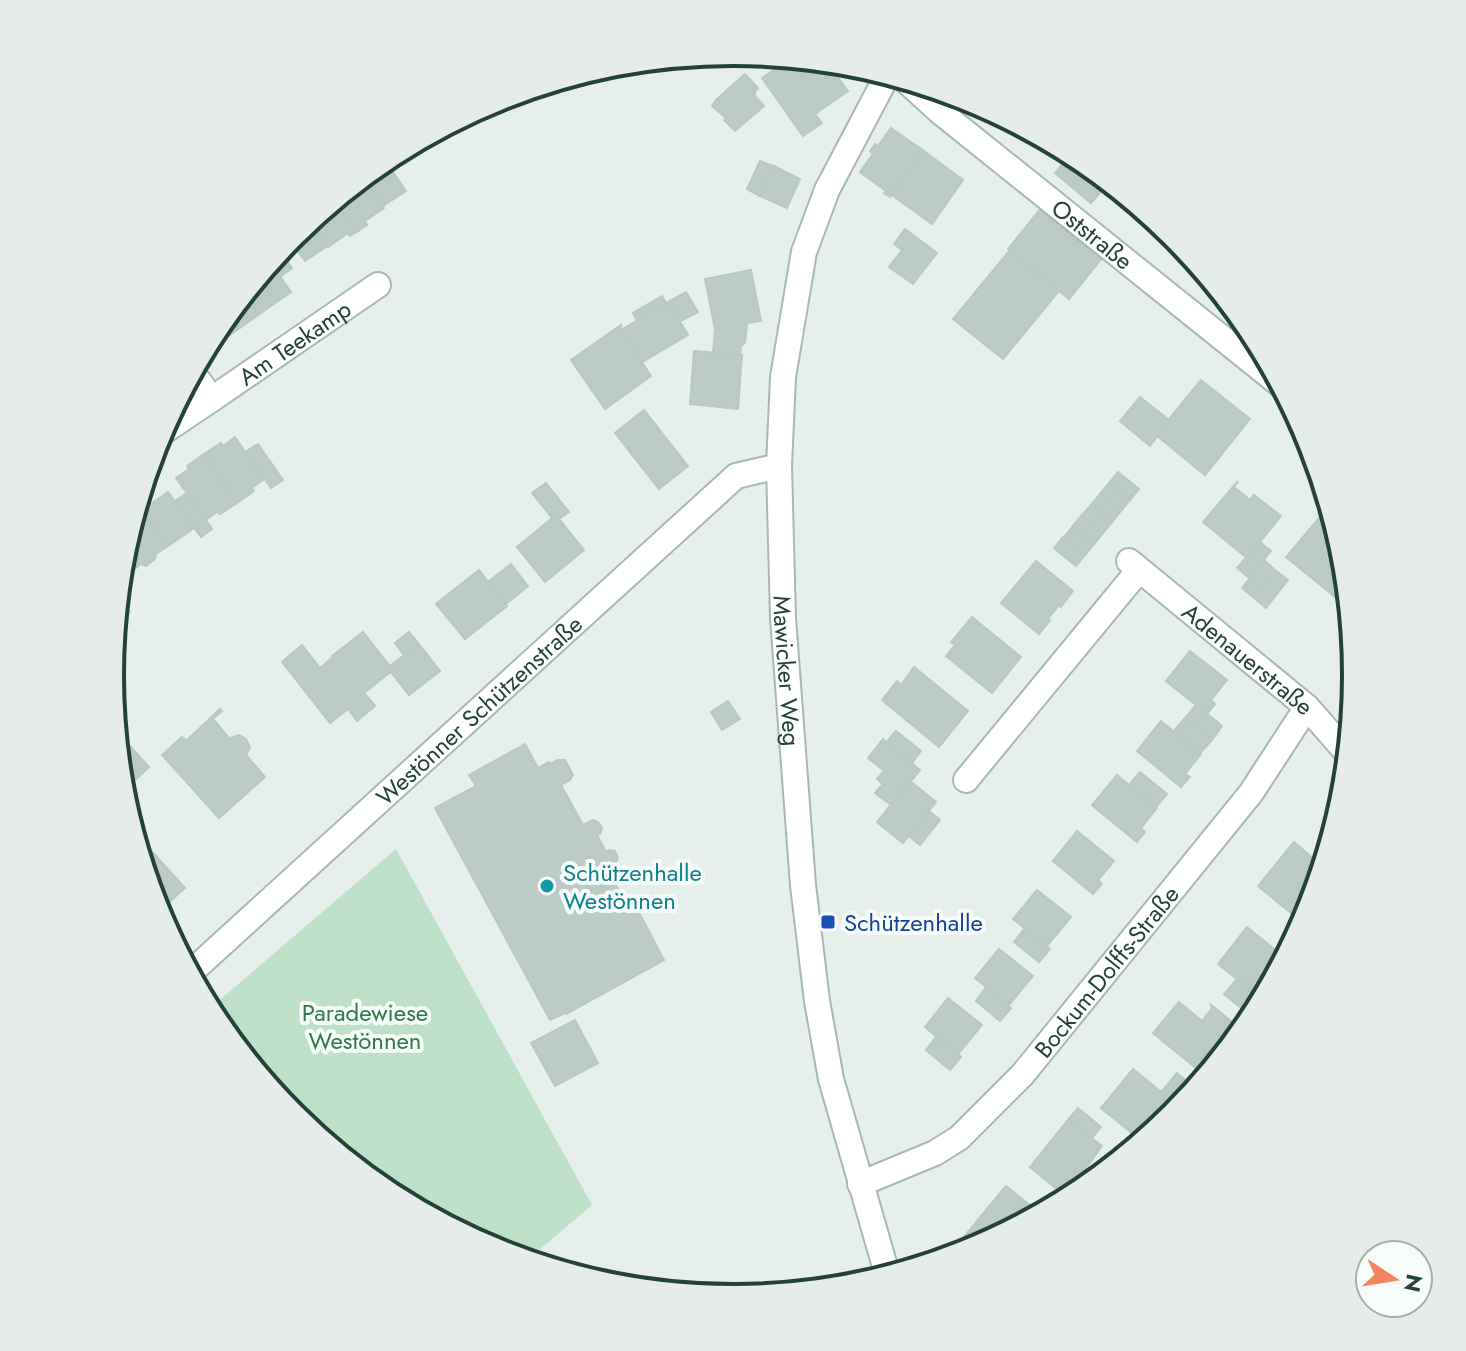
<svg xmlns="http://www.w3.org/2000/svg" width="1466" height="1351" viewBox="0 0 1466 1351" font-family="Jost,sans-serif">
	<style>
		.green { fill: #bfe0c8 }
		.building { fill: #bbcac4; stroke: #b8c9c2; stroke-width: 2 }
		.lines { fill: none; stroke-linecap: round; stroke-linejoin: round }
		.minor-casing { stroke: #a8b8b2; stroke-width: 28 }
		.minor { stroke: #fff; stroke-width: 24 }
		.culture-dot { fill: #0f9aa8; stroke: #f7fbf9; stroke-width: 3 }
		.transit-dot { fill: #1a4fb4; stroke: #f7fbf9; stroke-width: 3 }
		.labels { text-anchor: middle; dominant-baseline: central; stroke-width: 8; stroke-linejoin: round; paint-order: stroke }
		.street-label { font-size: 24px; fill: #24423a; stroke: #f7fbf9 }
		.culture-label { font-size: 24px; fill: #0d838f; stroke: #f7fbf9; text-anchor: start }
		.transit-label { font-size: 24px; fill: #164399; stroke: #f7fbf9; text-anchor: start }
		.park-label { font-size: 24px; fill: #2d7a4b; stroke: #f7fbf9 }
		.rim { fill: none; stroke: #24423a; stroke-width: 4 }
	</style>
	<rect width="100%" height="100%" fill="#e6efeb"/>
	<path class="green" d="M396 849 592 1205 526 1261 494 1251 386 1194 292 1116 214 1022 208 1010Z"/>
	<g class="building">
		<path d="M792 58 826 61 848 91 815 114 822 123 803 136 762 78Z"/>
		<path d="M745 74 758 88 755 92V96L764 106 735 131 724 120 726 118 712 106 716 100Z"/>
		<path d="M891 128 924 151 890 197 884 193 886 191 860 172 873 154 870 151 875 144 878 146Z"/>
		<path d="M1064 149 1080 157 1109 182 1091 203 1055 173 1068 157 1062 152Z"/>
		<path d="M924 151 963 180 932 224 892 195Z"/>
		<path d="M760 161 774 166 760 196 747 189Z"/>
		<path d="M388 165 406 191 383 206 366 181Z"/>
		<path d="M774 166 800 179 787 208 760 196Z"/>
		<path d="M363 177 384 208 365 221 367 225 358 231 336 199Z"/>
		<path d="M336 199 358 231 350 236 348 233 328 247 309 220Z"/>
		<path d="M1133 201 1168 230 1165 234 1128 208Z"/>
		<path d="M1042 207 1103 257 1069 299 1008 249Z"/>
		<path d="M309 220 327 246 305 261 289 239Z"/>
		<path d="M905 229 937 253 913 284 889 267 902 250 894 244Z"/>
		<path d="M279 250 292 268 280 277 270 262Z"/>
		<path d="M1010 250 1059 291 1003 359 953 319Z"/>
		<path d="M270 262 291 292 258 315 244 294Z"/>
		<path d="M751 270 761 321 747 323 745 343 741 346 740 355 713 353 715 329 705 279Z"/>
		<path d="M686 292 698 312 679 322 668 302Z"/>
		<path d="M244 294 258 315 227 337 218 325Z"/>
		<path d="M662 296 666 303 637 321 633 313Z"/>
		<path d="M668 302 688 335 641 363 621 330Z"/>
		<path d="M621 325V330L651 376 605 409 571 360Z"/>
		<path d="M694 351 742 355 738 409 690 404Z"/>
		<path d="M1201 380 1250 419 1205 475 1156 435Z"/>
		<path d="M1140 397 1169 420 1150 446 1120 421Z"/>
		<path d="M644 410 688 466 659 489 615 433Z"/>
		<path d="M235 437 264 479 252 488 254 491 237 503 204 454 221 443 223 446Z"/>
		<path d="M258 444 283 480 271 488 245 452Z"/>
		<path d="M204 454 237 503 220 514 218 511 206 520 176 478 189 469 187 466Z"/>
		<path d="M1118 472 1139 489 1130 500 1109 483Z"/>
		<path d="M1238 481 1234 487 1250 500 1254 495 1281 516 1247 558 1203 522Z"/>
		<path d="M546 483 569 512 559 519 556 515 553 519 532 493Z"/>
		<path d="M1109 483 1130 500 1121 511 1100 494Z"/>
		<path d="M168 492 194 528 168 546 144 509Z"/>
		<path d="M187 493 212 529 201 537 175 501Z"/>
		<path d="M1100 494 1121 511 1112 522 1091 505Z"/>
		<path d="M140 505 168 546 156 554 155 559 146 566 141 564 128 574 121 562 122 553 135 508Z"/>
		<path d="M1091 505 1112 522 1103 533 1082 515Z"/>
		<path d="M1330 505 1345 554 1348 589 1339 600 1286 557Z"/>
		<path d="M556 515 584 550 545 582 517 547Z"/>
		<path d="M1082 515 1103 533 1094 544 1073 526Z"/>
		<path d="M1073 526 1094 544 1085 555 1064 537Z"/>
		<path d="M1063 537 1085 555 1076 566 1054 548Z"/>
		<path d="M1260 542 1271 551 1249 578 1237 568Z"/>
		<path d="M1264 560 1275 570 1253 597 1242 588Z"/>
		<path d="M1036 561 1073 591 1061 607 1059 605 1048 619 1050 620 1039 634 1001 603Z"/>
		<path d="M511 564 528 586 506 604 488 582Z"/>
		<path d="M479 570 507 606 465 639 436 604Z"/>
		<path d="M1275 570 1288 580 1266 608 1253 597Z"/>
		<path d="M118 594 130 612 115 623Z"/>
		<path d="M972 617 1021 657 992 693 946 656 955 645 951 642Z"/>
		<path d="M363 632 393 670 364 693 375 706 357 721 348 709 330 723 282 662 302 645 320 668 333 657 332 656Z"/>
		<path d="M409 632 419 644 404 655 395 643Z"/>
		<path d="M419 644 440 671 409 695 391 672 393 670 390 666Z"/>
		<path d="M1190 651 1227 680 1211 700 1215 704 1207 714 1166 681Z"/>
		<path d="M914 667 968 711 939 747 882 700 897 681 901 685Z"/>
		<path d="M728 701 740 719 722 730 711 712Z"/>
		<path d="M1196 705 1222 726 1212 740 1185 718Z"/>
		<path d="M220 709 222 711 213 719 228 737 230 738 239 735 246 739 250 747 246 755 265 777 219 818 162 755 182 737 186 741Z"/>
		<path d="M1185 718 1212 740 1200 753 1174 731Z"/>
		<path d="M1161 721 1201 754 1185 774 1190 777 1181 787 1137 751Z"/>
		<path d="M896 731 921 751 912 763 894 748 893 751 885 744Z"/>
		<path d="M883 739 886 742 885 744 893 751 894 748 920 770 891 805 875 793 883 784 877 779 884 771 868 758Z"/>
		<path d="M128 744 149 767 127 788 120 780 117 753Z"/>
		<path d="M525 744 538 768 549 762 550 764 558 760H565L573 775 570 780 561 785 583 825 593 820 598 822 602 828 600 834 597 835 606 852 609 850 615 851 618 858 616 863 607 868 627 907 634 903 664 960 566 1014 565 1013 550 1020 435 808 476 786 469 775Z"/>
		<path d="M1140 772 1167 794 1156 807 1129 785Z"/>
		<path d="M1117 775 1157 808 1141 828 1145 832 1137 842 1092 805Z"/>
		<path d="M910 781 936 802 903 843 877 822Z"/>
		<path d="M929 811 940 820 920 845 909 836Z"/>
		<path d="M1077 831 1114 861 1098 880 1102 884 1093 894 1053 861Z"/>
		<path d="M1294 842 1316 861 1311 867 1321 875 1309 915 1304 924 1258 886Z"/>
		<path d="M145 844 185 888 157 913 138 851Z"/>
		<path d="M1037 890 1071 917 1047 946 1013 919Z"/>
		<path d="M1247 927 1285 958 1262 999 1218 964Z"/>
		<path d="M1025 928 1050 949 1039 962 1014 942Z"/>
		<path d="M999 949 1033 976 1009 1005 975 978Z"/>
		<path d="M1237 979 1261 999 1249 1014 1224 994Z"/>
		<path d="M986 987 1011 1008 1000 1021 976 1001Z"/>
		<path d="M948 998 982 1025 958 1054 925 1027Z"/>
		<path d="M1179 1002 1202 1021 1212 1008 1211 1005 1237 1026 1225 1040 1227 1041 1202 1073 1153 1033Z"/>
		<path d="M575 1020 598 1063 555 1086 531 1043Z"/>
		<path d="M936 1037 961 1057 950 1070 926 1050Z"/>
		<path d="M1133 1069 1176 1104 1150 1136 1143 1142 1101 1108Z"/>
		<path d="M1177 1073 1196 1089 1183 1105 1179 1101 1176 1104 1161 1092Z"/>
		<path d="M1078 1108 1101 1127 1092 1138 1068 1120Z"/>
		<path d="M1068 1120 1102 1146 1084 1171 1096 1181 1079 1194 1069 1199 1030 1167Z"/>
		<path d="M1006 1186 1041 1214 976 1249 963 1238Z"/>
	</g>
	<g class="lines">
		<defs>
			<g id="minor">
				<path id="s1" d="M888 74 827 190 804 252 783 377 779 466 783 618 803 885 817 1001 831 1079 888 1277"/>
				<path id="s2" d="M904 79 939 111 1282 386"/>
				<path id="s3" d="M212 399 378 285"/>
				<path d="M157 436 212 399 192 372"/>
				<path id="s4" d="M1129 561 1307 707 1349 755"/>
				<path d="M966 780 1139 570"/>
				<path id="s5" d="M189 974 736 476 779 466"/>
				<path id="s6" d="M860 1184 935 1153 959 1138 1023 1074 1251 793 1307 707"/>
			</g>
		</defs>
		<use href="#minor" class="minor-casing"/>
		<use href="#minor" class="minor"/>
	</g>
	<circle class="culture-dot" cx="547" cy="886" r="8"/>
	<rect class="transit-dot" x="820" y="914" width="16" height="16" rx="4"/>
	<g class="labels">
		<g class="street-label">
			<text stroke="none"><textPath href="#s2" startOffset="244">Oststraße</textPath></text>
			<text stroke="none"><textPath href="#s3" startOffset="100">Am Teekamp</textPath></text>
			<text stroke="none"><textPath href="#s4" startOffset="154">Adenauerstraße</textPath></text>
			<text stroke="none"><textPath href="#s1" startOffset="618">Mawicker Weg</textPath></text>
			<text stroke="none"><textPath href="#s5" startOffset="392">Westönner Schützenstraße</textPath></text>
			<text stroke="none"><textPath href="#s6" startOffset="332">Bockum-Dolffs-Straße</textPath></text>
		</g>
		<g class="culture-label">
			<text x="563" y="872">Schützenhalle<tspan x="563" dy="28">Westönnen</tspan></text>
		</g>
		<g class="transit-label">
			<text x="844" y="922">Schützenhalle</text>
		</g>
		<g class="park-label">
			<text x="365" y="1012">Paradewiese<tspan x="365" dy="28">Westönnen</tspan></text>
		</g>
	</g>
	<path d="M0 0H1466V1351H0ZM124 675a609 609 0 1 1 1218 0a609 609 0 1 1-1218 0Z" fill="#e6ecea" fill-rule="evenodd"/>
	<path class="rim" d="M124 675a609 609 0 1 1 1218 0a609 609 0 1 1-1218 0Z"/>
	<g transform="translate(1394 1279) rotate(102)"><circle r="38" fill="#f7fbf9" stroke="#a3b1ad" stroke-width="2"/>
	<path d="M0-6L14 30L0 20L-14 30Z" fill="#f4845f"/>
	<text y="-12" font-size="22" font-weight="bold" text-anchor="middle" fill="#24423a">N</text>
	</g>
</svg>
